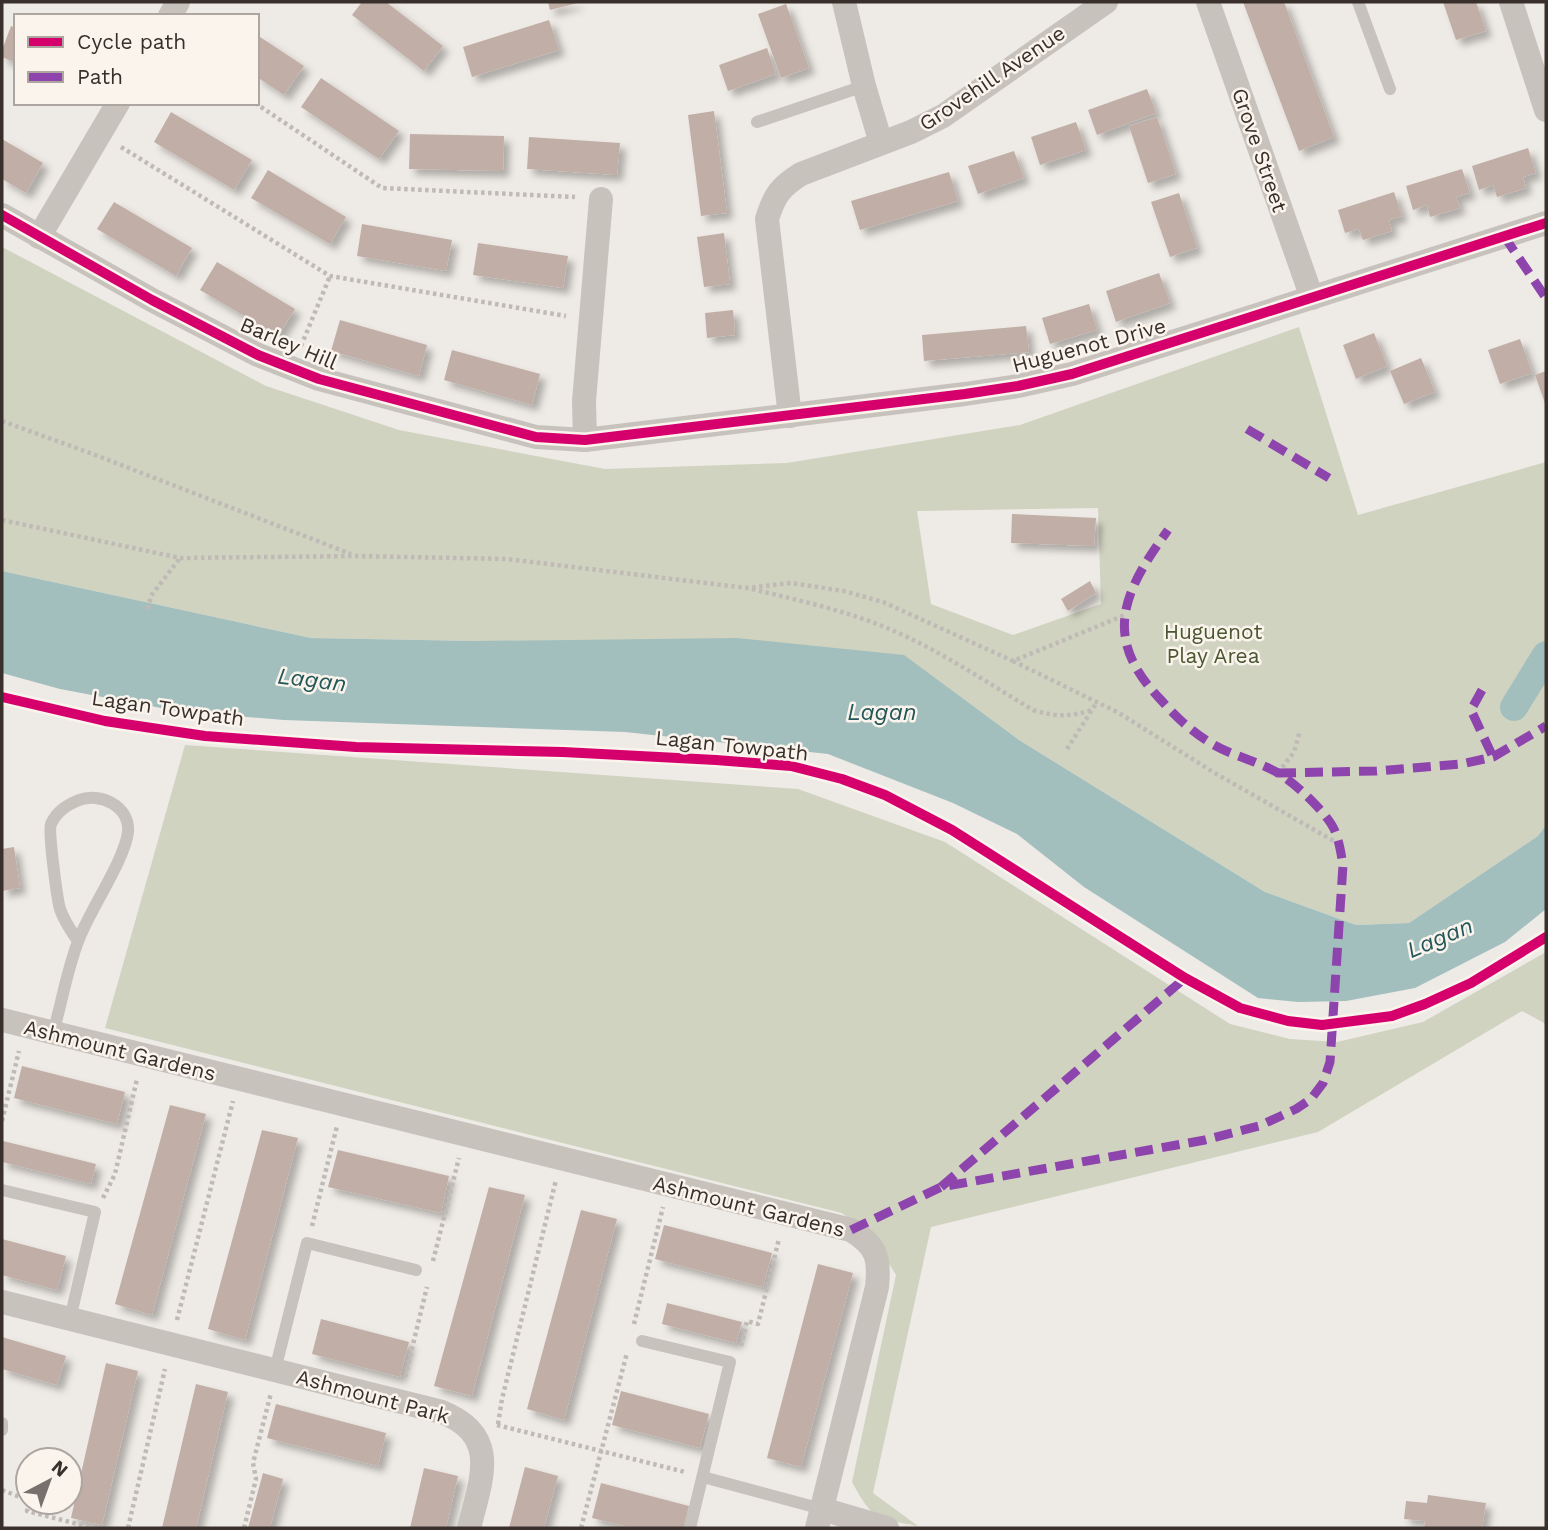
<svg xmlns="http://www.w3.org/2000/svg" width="1548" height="1530" viewBox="0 0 1548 1530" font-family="'Work Sans',sans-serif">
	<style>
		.green { fill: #d0d3c0; fill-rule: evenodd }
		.water { fill: #a2bfbe }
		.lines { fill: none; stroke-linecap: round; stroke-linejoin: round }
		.canal { stroke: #a2bfbe; stroke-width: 28 }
		.building { fill: #c1afa7; filter: url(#shadow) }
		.path { stroke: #c0bab6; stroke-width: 4.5; stroke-dasharray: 3.5 3.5; stroke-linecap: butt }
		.lane { stroke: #c8c2bd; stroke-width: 12 }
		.street { stroke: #c8c2bd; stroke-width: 24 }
		.quiet { stroke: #8e44ad; stroke-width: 9; stroke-dasharray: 18 9; stroke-linecap: butt }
		.cycleway-casing { stroke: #faf4ed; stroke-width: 15 }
		.cycleway { stroke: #d6006c; stroke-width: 10 }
		.labels { text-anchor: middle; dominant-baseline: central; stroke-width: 5; stroke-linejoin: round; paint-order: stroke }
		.street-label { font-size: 21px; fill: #392f2b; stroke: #faf4ed }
		.park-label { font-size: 21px; fill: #495630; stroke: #faf4ed }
		.water-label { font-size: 23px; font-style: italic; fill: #235658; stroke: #faf4ed }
	</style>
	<defs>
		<filter id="shadow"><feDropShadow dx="6" dy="6" stdDeviation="3.5" flood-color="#0004"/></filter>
	</defs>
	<rect width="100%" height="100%" fill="#eeeae5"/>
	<g class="green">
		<path d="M2 247 266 386 399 430 605 469 787 463 1020 425 1299 327 1358 515 1546 462V825L1538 836 1409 923 1356 925 1265 892 1019 740 901 655 476 641 311 638 2 571ZM1098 508 1101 604 1013 635 931 604 917 511Z"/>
		<path d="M185 745 798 789 945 842 1230 1024 1290 1039 1337 1042 1423 1022 1546 952V1024L1522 1011 1318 1132 931 1227 873 1493 918 1526C877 1518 873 1521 852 1482L896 1275 874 1239 842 1213 105 1028Z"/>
	</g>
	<path class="water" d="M2 571 311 638 476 641 737 638 904 655 1019 740 1265 892 1356 925 1409 923 1538 836 1546 825V909L1505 942 1415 988 1346 1001 1298 1002 1258 998 1084 887 1017 834 953 803 828 754 625 732 284 720 177 711 60 689 2 673Z"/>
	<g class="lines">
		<path class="canal" d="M1514 707 1546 655"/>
	</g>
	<g class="building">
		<path d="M362 2H386L443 46 424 71 352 15Z"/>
		<path d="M548 2H578V3L550 10Z"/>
		<path d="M1243 2H1284L1334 137 1299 151Z"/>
		<path d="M1443 2H1476L1486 31 1456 40Z"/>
		<path d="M786 4 809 68 781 78 758 14Z"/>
		<path d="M549 20 559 50 472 77 463 47Z"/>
		<path d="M11 26 16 28V63L2 57V50Z"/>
		<path d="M257 35 304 66 284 95 257 77Z"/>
		<path d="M767 48 776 74 728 91 719 65Z"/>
		<path d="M321 78 399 131 379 159 301 107Z"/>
		<path d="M1147 89 1156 113 1097 135 1088 110Z"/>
		<path d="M714 111 727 213 701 216 688 115Z"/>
		<path d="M171 112 252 160 234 190 154 142Z"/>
		<path d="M1157 117 1176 174 1148 183 1129 126Z"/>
		<path d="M1076 122 1086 150 1040 165 1031 137Z"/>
		<path d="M410 134 504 136 503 171 409 169Z"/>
		<path d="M529 137 620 143 617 175 527 169Z"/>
		<path d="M2 139 43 163 26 193 2 179Z"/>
		<path d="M1528 148 1536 173 1523 177 1526 188 1497 197 1493 185 1479 190 1472 166Z"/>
		<path d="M1014 151 1024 178 978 194 968 166Z"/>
		<path d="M1462 169 1470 193 1456 197 1460 208 1430 217 1427 205 1413 210 1406 186Z"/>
		<path d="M268 170 346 217 330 244 251 198Z"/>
		<path d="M949 172 958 201 860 230 851 201Z"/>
		<path d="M1394 192 1402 216 1389 220 1392 231 1363 240 1359 229 1345 233 1338 210Z"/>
		<path d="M1179 193 1197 248 1170 257 1151 202Z"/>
		<path d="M114 202 192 248 176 276 97 229Z"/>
		<path d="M362 224 452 240 446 271 357 256Z"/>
		<path d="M724 233 730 284 704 287 697 237Z"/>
		<path d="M478 243 568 256 563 288 473 275Z"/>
		<path d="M217 262 295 309 278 336 200 290Z"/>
		<path d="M1159 273 1170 303 1116 322 1106 291Z"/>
		<path d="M1089 304 1097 330 1050 344 1042 318Z"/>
		<path d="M733 310 735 335 707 338 705 313Z"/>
		<path d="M340 320 427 345 419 376 331 351Z"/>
		<path d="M1026 326 1029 352 924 361 922 335Z"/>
		<path d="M1374 333 1387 366 1356 379 1343 345Z"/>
		<path d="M1520 339 1532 373 1500 384 1488 350Z"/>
		<path d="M452 350 540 374 532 405 444 380Z"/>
		<path d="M1421 358 1435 392 1404 404 1390 371Z"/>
		<path d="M1546 371V406L1535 375Z"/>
		<path d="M1012 514 1096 518 1094 546 1011 543Z"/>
		<path d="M1090 581 1096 593 1068 611 1061 599Z"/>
		<path d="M14 847 20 888 2 891V849Z"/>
		<path d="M22 1066 125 1092 117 1124 14 1098Z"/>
		<path d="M170 1105 206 1114 152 1315 115 1304Z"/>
		<path d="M262 1130 298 1138 245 1340 208 1329Z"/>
		<path d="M3 1141 96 1164 91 1184 2 1162Z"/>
		<path d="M338 1150 449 1176 441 1213 328 1187Z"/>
		<path d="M489 1187 525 1195 472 1396 434 1386Z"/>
		<path d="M581 1210 617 1219 564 1420 527 1409Z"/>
		<path d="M664 1225 772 1253 763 1287 655 1259Z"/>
		<path d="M2 1239 66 1256 57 1290 2 1275Z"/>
		<path d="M818 1264 853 1273 801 1467 767 1458Z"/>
		<path d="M667 1303 742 1322 736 1343 662 1324Z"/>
		<path d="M321 1319 409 1342 400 1377 312 1354Z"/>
		<path d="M2 1337 66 1356 57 1385 2 1369Z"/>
		<path d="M106 1363 138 1371 102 1525 71 1518Z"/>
		<path d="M196 1384 228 1392 196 1528H162Z"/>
		<path d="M621 1391 709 1414 700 1448 612 1425Z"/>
		<path d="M276 1404 386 1433 378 1466 267 1438Z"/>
		<path d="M525 1467 558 1476 544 1528H509Z"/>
		<path d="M424 1468 458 1476 446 1528H410Z"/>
		<path d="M263 1473 283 1479 270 1528H248Z"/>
		<path d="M601 1483 689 1506 683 1528H633L592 1518Z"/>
		<path d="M1428 1495 1486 1503 1482 1528H1424L1425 1521 1404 1519 1406 1501 1427 1503Z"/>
	</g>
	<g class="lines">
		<g class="path">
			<path d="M255 103 382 188 575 197"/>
			<path d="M121 147 330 276 566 316"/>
			<path d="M301 346 330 276"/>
			<path d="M2 421 90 453 351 554"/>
			<path d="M2 520 180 558 355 556 507 559 747 588 791 583 844 591 883 602 1013 661 1125 615"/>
			<path d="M752 589C797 600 844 610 887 628 938 649 986 682 1033 710 1056 717 1070 717 1092 710"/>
			<path d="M148 609 151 596 180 558"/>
			<path d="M1013 661 1119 713 1213 772 1339 844"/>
			<path d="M1067 749 1097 702"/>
			<path d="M1278 773 1294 752 1300 731"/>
			<path d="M2 1121 19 1051"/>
			<path d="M103 1198 115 1174 137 1079"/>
			<path d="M312 1226 337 1126"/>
			<path d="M433 1261 459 1158"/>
			<path d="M177 1320 233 1101"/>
			<path d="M634 1324 663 1207"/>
			<path d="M741 1346 747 1321 758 1324 779 1239"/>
			<path d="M405 1377 427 1287"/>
			<path d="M498 1424 502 1399 556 1180"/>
			<path d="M497 1425 685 1472"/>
			<path d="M2 1490 28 1500"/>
			<path d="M29 1502 27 1511 93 1528"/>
			<path d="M128 1528 165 1369"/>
			<path d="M244 1528 256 1479 253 1463 271 1393"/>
			<path d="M581 1528 627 1353"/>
		</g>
		<g class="lane">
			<path d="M1358 2 1390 89"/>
			<path d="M757 122 864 86"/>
			<path d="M53 1033C62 1002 67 969 79 939 90 910 125 859 128 832 130 806 100 792 79 800 67 805 57 811 51 824 48 831 57 898 60 909 64 921 71 931 78 941"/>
			<path d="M2 1190 95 1212 70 1319"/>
			<path d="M642 1341 730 1362 690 1528"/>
			<path d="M275 1370 307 1243 416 1270"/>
			<path d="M2 1423V1430"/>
			<path d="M703 1477 822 1509"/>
		</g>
		<g class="street">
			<path d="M844 2 864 86 881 143"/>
			<path d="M1208 2 1312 298"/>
			<path d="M1511 2 1546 110"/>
			<path d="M170 16 178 2"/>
			<path d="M2 215 152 300 258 355 319 379 536 437 585 440 965 394 1018 386 1072 374 1546 223"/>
			<path d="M39 237 118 103"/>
			<path d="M790 416 767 219C774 196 780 187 801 174L911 132 943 116 1106 2"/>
			<path d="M585 440 584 401 601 199"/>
			<path d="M2 1020 851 1230C877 1246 880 1258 877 1287L817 1528"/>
			<path d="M2 1302 442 1412C501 1436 481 1479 469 1528"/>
			<path d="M822 1509 887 1528"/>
		</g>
		<g class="quiet">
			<path d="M1504 236 1546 298"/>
			<path d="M1247 429 1329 478"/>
			<path d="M1482 690 1471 710 1493 757"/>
			<path d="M1278 773 1376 771 1462 764 1493 757 1546 726"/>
			<path d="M941 1187 1185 978"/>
			<path d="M851 1230 941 1187 1205 1140 1259 1126 1296 1109 1311 1099 1323 1083 1330 1062 1343 865C1341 853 1339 840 1334 829 1326 812 1294 782 1278 773 1256 760 1231 756 1209 742 1191 731 1175 716 1161 700 1101 638 1123 592 1168 530"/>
		</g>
		<defs>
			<g id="cycleway">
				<path d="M2 215 152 300 258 355 319 379 536 437 585 440 965 394 1018 386 1072 374 1546 223"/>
				<path d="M2 697 105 721 205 736 356 747 563 752 716 760 791 766 842 779 885 795 952 830 1185 978 1240 1008 1288 1021 1322 1025 1392 1016 1425 1004 1471 983 1546 937"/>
			</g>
		</defs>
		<use href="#cycleway" class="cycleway-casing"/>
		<use href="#cycleway" class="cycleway"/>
	</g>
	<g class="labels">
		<g class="street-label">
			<text transform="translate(992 78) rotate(-34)">Grovehill Avenue</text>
			<text transform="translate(1260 150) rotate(71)">Grove Street</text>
			<text transform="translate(289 343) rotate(23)">Barley Hill</text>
			<text transform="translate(1089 345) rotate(-15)">Huguenot Drive</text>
			<text transform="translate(168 708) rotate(8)">Lagan Towpath</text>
			<text transform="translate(732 745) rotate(6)">Lagan Towpath</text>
			<text transform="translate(120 1050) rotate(14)">Ashmount Gardens</text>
			<text transform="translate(749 1206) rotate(14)">Ashmount Gardens</text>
			<text transform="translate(373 1396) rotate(15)">Ashmount Park</text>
		</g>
		<g class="park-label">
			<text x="1213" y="631">Huguenot<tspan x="1213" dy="24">Play Area</tspan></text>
		</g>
		<g class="water-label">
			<text transform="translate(312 680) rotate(7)">Lagan</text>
			<text x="882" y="712">Lagan</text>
			<text transform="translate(1440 938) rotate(-23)">Lagan</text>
		</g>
	</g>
	<rect width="1548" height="1530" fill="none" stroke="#392f2b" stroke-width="7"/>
	<rect x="14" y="14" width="245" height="91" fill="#faf4ed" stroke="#ada59f" stroke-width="2"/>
	<rect x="28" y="37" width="35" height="10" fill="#d6006c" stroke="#ada59f" stroke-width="2"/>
	<text x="77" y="49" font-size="21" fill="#392f2b">Cycle path</text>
	<rect x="28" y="72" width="35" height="10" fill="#8e44ad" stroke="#ada59f" stroke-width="2"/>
	<text x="77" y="84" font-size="21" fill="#392f2b">Path</text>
	<g transform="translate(49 1481) rotate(41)"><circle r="33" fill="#faf4ed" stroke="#ada59f" stroke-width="2"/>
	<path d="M0-5L12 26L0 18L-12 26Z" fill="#78706c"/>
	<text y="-10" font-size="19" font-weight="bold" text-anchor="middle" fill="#392f2b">N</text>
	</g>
</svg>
